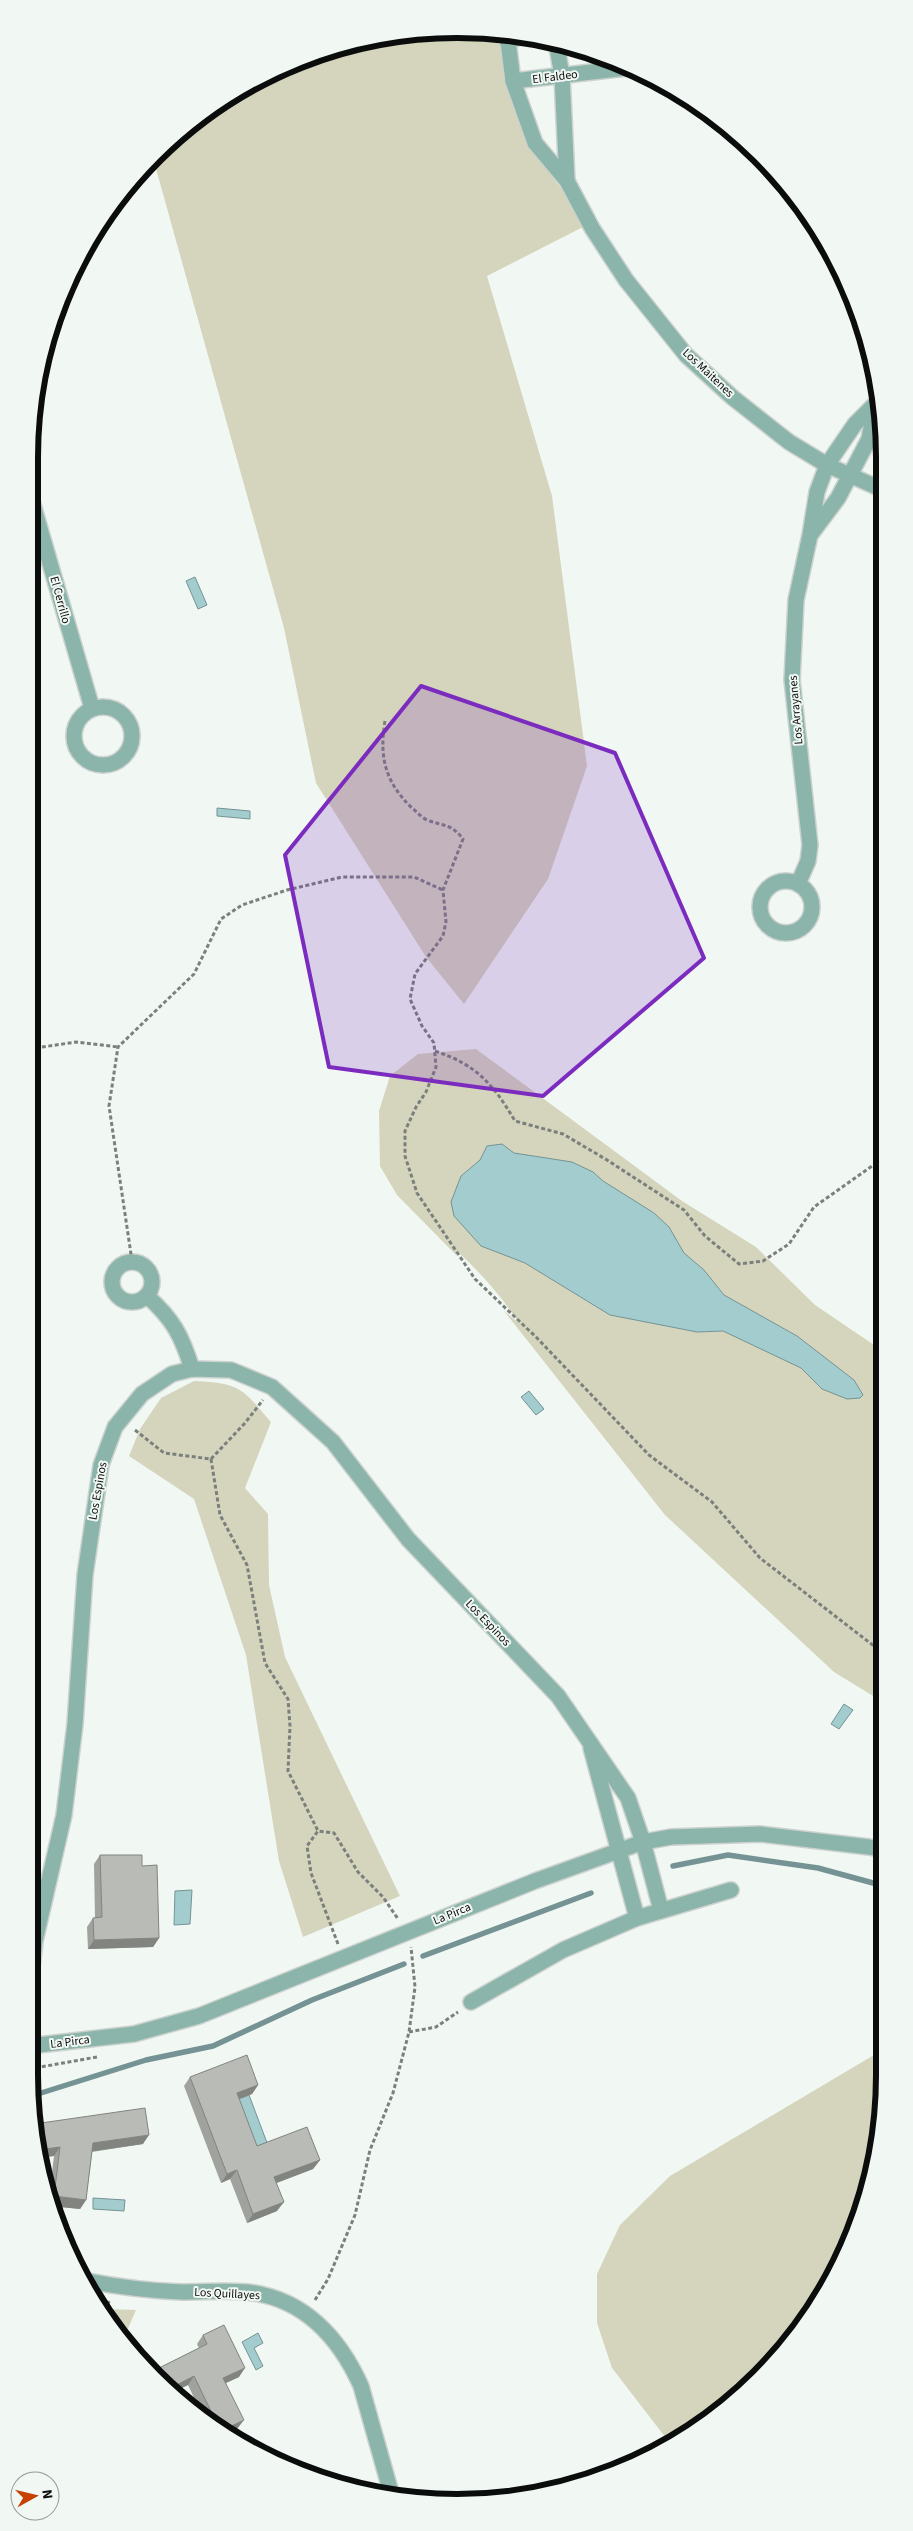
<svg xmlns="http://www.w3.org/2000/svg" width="913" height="2531" viewBox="0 0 913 2531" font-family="'Source Sans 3',sans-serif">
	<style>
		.green { fill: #d4d5bc }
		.water { fill: #a3cccf; stroke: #759394 }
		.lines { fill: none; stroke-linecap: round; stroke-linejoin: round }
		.stream { stroke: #759394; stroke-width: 5.5 }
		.street-casing { stroke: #ccd2ce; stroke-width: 18 }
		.path { stroke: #7b807d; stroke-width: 3; stroke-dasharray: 4 2.5; stroke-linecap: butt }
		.street { stroke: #8bb4aa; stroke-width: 15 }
		.wall { fill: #9fa29d }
		.shaded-wall { fill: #82847f }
		.building { fill: #b9bcb6; stroke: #82847f }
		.marked { fill: #7b2cbf; fill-opacity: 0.2; stroke: #7b2cbf; stroke-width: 4; stroke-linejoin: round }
		.labels { text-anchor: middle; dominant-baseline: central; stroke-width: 4; stroke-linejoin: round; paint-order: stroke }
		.street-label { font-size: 12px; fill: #0b0d0c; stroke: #f1f8f3 }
		.rim { fill: none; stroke: #0b0d0c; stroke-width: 6 }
	</style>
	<rect width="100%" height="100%" fill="#f1f8f3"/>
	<g class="green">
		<path d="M484 30 507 33 513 103 549 172 585 222 583 227 487 276 552 496 587 766 548 879 464 1004 426 957 316 783 284 628 153 158C215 91 309 45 400 32 427 29 457 31 484 30Z"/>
		<path d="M476 1049 682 1201 756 1247 815 1305 883 1351V1702L834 1672 665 1515 504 1311 519 1323C502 1297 480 1272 457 1251L456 1255 397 1195 380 1166 379 1111 390 1076 418 1054Z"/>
		<path d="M194 1381C240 1383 242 1388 271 1422L245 1488 268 1514 269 1585 285 1657 400 1896 303 1937 279 1861 246 1655 194 1499 129 1456 140 1429 161 1398Z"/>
		<path d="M884 2049V2075L870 2185 812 2312 759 2377 694 2430 669 2442 612 2368 597 2323V2274L620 2225 670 2176Z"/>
		<path d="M105 2309 136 2310 124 2338Z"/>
	</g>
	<g class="water">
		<path d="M195 577 207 605 198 609 186 581Z"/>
		<path d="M217 808 250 811V819L217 816Z"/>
		<path d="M502 1144 514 1153 572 1162 593 1172 603 1181 654 1213 669 1227 684 1253 704 1270 724 1295 797 1336 854 1380 863 1395 860 1398 847 1399 822 1389 801 1368 723 1331 697 1332 610 1315 525 1263 481 1246 454 1216 451 1202 461 1176 480 1160 487 1146Z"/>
		<path d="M529 1391 544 1409 536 1415 521 1397Z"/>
		<path d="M844 1704 853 1710 839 1729 831 1724Z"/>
		<path d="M192 1890 190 1924 174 1925 175 1891Z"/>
		<path d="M249 2095 269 2148 241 2159 218 2107Z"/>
		<path d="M93 2198 125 2200 124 2211 93 2209Z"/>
		<path d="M258 2333 263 2343 254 2348 263 2366 256 2370 242 2342Z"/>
	</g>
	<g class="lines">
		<g class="stream">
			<path d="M673 1866 728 1855 818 1868 884 1886"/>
			<path d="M423 1956 591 1893"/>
			<path d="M41 2093 146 2060 213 2046 312 2000 404 1964"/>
		</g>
		<defs>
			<g id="street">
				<path d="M507 33 513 81 535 143 567 181 592 228 626 280 686 355 732 397 789 442 827 465 881 489"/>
				<path d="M507 41 524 36"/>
				<path d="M556 41 562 76 567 181"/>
				<path d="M513 81 627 68"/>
				<path d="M29 491 92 708"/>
				<path d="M811 534 838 498 869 439 875 405"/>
				<circle cx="103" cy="736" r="29"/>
				<circle cx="786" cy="907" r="26"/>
				<path d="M798 884 808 861 810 845 792 680 796 600 810 535 817 492 827 465 855 424 880 399"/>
				<circle cx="132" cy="1282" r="20"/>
				<path d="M147 1296C173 1319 182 1336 192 1369"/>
				<path d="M591 1748 637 1918"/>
				<path d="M29 1993 35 1941 64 1815 75 1724 85 1575 101 1465 115 1427 142 1394 172 1374 192 1369 231 1370 272 1387 333 1442 408 1539 558 1696 628 1798 643 1842 661 1910"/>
				<path d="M471 2002 563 1950 637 1918 731 1890"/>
				<path d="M29 2046 134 2034 199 2016 535 1881 643 1842 671 1837 760 1834 869 1847 884 1850"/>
				<path d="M88 2281C119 2287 150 2291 182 2292 204 2292 225 2290 247 2292 303 2298 339 2337 361 2386L392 2496"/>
			</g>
		</defs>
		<use href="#street" class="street-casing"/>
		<g class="path">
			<path d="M385 721C379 757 385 782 412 808 417 812 421 817 427 820 443 826 452 824 463 839L443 890 446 922 443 936 415 974 410 999 422 1026 434 1043 436 1067 426 1092 416 1107 405 1131V1156L417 1193 475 1279 536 1337 649 1455 712 1502 760 1558 883 1653"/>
			<path d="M29 1049 76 1042 118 1047"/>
			<path d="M435 1051C477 1065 493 1084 515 1121L563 1134 607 1160 684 1210 705 1236 739 1264 763 1261 789 1244 814 1207 882 1159"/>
			<path d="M132 1261 109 1106 118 1047 194 974 221 919 242 905 287 890 342 877H414L443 890"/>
			<path d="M135 1430 164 1453 211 1459"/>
			<path d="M211 1459 220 1515 247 1565 265 1663 288 1699 290 1726 288 1771 318 1831"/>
			<path d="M211 1459 245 1423 263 1400"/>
			<path d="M338 1944 311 1873 307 1846 318 1831 334 1833 358 1872 383 1897 398 1919"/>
			<path d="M409 2032 436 2027 458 2012"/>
			<path d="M29 2069 97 2057"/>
			<path d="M315 2300 328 2279 355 2215 370 2150 393 2093 409 2032 415 1987 411 1947"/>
			<path d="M106 2310 109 2301"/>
		</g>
		<use href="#street" class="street"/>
	</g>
	<g class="wall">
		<path d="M100 1855 142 1866 159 1938 153 1947 88 1949 87 1927 93 1918H95L94 1864Z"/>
		<path d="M190 2077 258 2085 252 2094 239 2099 257 2146 320 2160 313 2169 277 2183V2211L247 2223 230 2179 221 2183 184 2086Z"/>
		<path d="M34 2124 143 2144 92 2152 86 2200 80 2209 51 2206 49 2197 54 2156 37 2158 34 2125Z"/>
		<path d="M203 2335 239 2377 226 2383 237 2429 228 2434 204 2419 188 2385 173 2392 151 2372 199 2348 197 2344Z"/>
	</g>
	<g class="shaded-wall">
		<path d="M159 1938 153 1947 88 1949 94 1940Z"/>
		<path d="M258 2085 252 2094 231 2102 237 2093Z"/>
		<path d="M149 2135 143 2144 87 2152 93 2143Z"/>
		<path d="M60 2147 54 2156 37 2158 36 2152 38 2150Z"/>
		<path d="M320 2160 313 2169 268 2186 274 2177Z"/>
		<path d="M237 2170 230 2179 221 2183 227 2174Z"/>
		<path d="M54 2196 86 2200 80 2209 51 2206 50 2202Z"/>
		<path d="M284 2202 277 2211 247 2223 253 2214Z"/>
		<path d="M245 2368 239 2377 217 2387 223 2378Z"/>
		<path d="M194 2376 188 2385 173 2392 169 2389Z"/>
		<path d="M244 2420 237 2429 228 2434 223 2430Z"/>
	</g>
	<g class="building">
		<path d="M100 1855H142V1866L157 1865 159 1938 94 1940 93 1918 102 1917Z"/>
		<path d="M247 2055 258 2085 237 2093 257 2146 307 2127 320 2160 274 2177 284 2202 253 2214 237 2170 227 2174 190 2077Z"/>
		<path d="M145 2108 149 2135 93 2143 86 2200 54 2196 60 2147 38 2150 34 2124Z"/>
		<path d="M224 2325 245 2368 223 2378 244 2420 223 2430 219 2428 194 2376 169 2389 151 2372 207 2344 203 2335Z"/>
	</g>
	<path class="marked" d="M421 686 615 753 704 958 543 1096 329 1067 285 855Z"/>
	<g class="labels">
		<g class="street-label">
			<text transform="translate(555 77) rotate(-7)">El Faldeo</text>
			<text transform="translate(708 373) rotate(43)">Los Maitenes</text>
			<text transform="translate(60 600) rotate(75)">El Cerrillo</text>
			<text transform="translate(796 710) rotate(-95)">Los Arrayanes</text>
			<text transform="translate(98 1491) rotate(-80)">Los Espinos</text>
			<text transform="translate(488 1623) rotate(46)">Los Espinos</text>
			<text transform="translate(452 1914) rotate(-22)">La Pirca</text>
			<text transform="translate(70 2042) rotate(-7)">La Pirca</text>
			<text transform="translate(227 2294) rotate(3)">Los Quillayes</text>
		</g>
	</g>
	<path d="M0 0H913V2531H0ZM457 38H457A419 419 0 0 1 876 457V2075A419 419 0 0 1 457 2494H457A419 419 0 0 1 38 2075V457A419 419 0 0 1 457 38Z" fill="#f1f8f3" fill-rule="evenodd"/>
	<path class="rim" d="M457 38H457A419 419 0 0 1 876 457V2075A419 419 0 0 1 457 2494H457A419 419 0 0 1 38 2075V457A419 419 0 0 1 457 38Z"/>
	<g transform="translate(35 2496) rotate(82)"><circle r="24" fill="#f1f8f3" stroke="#959a97"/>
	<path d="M0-4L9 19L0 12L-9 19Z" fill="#c74005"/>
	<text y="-8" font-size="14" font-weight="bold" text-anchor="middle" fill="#0b0d0c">N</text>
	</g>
</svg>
